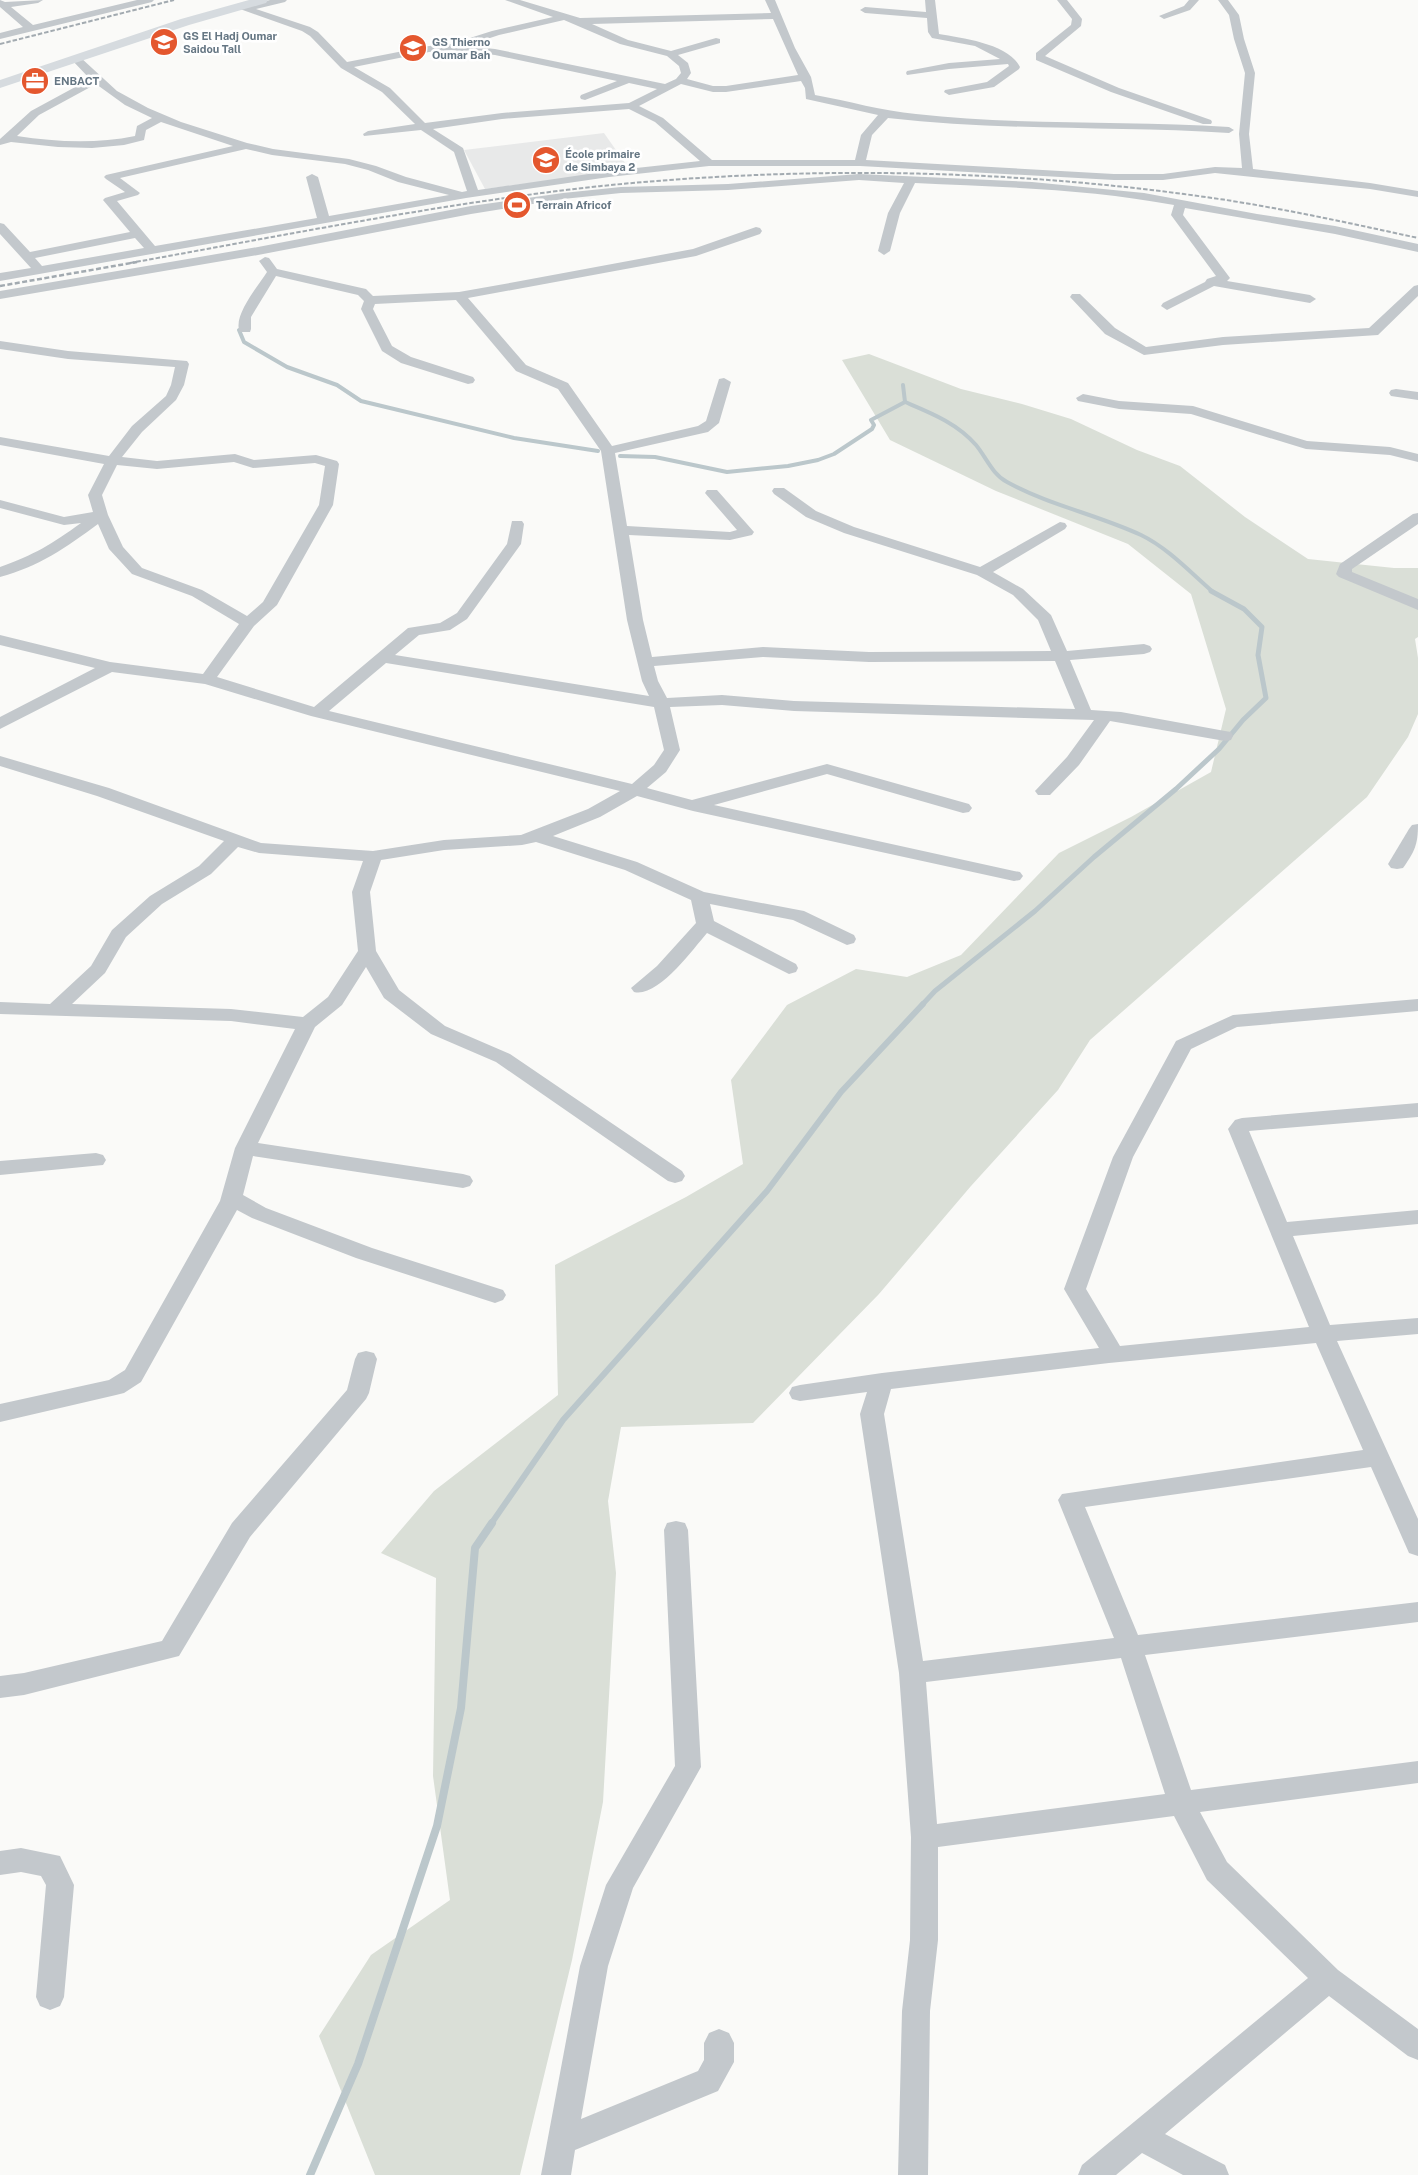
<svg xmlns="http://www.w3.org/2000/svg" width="1418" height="2175" viewBox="0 0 1418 2175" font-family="'Public Sans',sans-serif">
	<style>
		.built { fill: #e8e9e9 }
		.green { fill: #dadfd7 }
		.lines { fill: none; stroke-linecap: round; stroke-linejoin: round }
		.stream-far3 { stroke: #bbc7cb; stroke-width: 4 }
		.stream-far2 { stroke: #bbc7cb; stroke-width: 5 }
		.stream-far1 { stroke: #bbc7cb; stroke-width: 6 }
		.stream { stroke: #bbc7cb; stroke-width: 8 }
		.minor { fill: #c3c8cc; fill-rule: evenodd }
		.major { fill: #d6dbdf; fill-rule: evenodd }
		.rail-far1 { stroke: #a2aab0; stroke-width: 2; stroke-dasharray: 4.5 2; stroke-linecap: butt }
		.rail { stroke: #a2aab0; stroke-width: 2.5; stroke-dasharray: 5 2.5; stroke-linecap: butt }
		.labels { text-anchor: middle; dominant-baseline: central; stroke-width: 5; stroke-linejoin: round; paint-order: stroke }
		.far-poi-label { font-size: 11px; font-weight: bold; fill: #657683; stroke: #fff; text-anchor: start }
	</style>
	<rect width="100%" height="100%" fill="#fafaf8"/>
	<path class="built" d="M604 133 630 170 485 189 464 150Z"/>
	<path class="green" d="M869 354 961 389 1022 404 1071 419 1137 450 1180 466 1245 517 1308 559 1394 568H1418V637L1415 639 1418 658V714L1408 737 1367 797 1090 1040 1058 1090 971 1186 879 1294 753 1423 621 1427 608 1501 616 1573 603 1802 572 1960 520 2175H375L319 2036 371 1955 450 1900 433 1776 436 1578 381 1553 434 1491 558 1395 555 1265 686 1197 743 1164 731 1080 787 1005 856 969 907 977 961 955 1059 853 1131 817 1211 772 1226 709 1191 594 1128 544 996 491 890 440 842 360Z"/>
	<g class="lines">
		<g class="stream-far3">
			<path d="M239 330 244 342 287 367 337 385 361 401 514 438 598 451"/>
			<path d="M903 385 905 402C931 413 957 423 976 445 986 457 992 474 1007 482 1049 505 1098 515 1141 535 1168 548 1191 573 1213 592"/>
			<path d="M620 456 655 457 727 472 788 466 818 460 834 454 872 429 874 425 871 420 905 402"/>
		</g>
		<path class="stream-far2" d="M922 1005 935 991 1035 911 1094 857 1176 789 1219 749 1243 720 1266 698 1258 655 1262 627 1244 609 1211 591"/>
		<path class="stream-far1" d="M491 1524 563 1420 767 1191 841 1092 923 1004"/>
		<path class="stream" d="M310 2175 358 2064 437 1826 461 1708 475 1548 492 1523"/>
		<g class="minor">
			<path d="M0 0 5 2 43 0 38 3 11 7 33 25 137 0H154L152 2 0 39V33L23 27 0 7Z"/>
			<path d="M270 0H287L285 2 256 9 310 27 318 32 347 62 429 46 451 44 492 31 553 17 505 0H520L580 18 771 13 765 0H775L795 48 811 77 815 95C849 101 882 111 916 114 1020 126 1125 120 1229 127L1234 130 1229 133C1116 126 1001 131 888 118L872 135 866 160 1114 174H1163L1215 167 1242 168 1239 134 1245 73 1234 39 1229 15 1218 0H1228L1239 15 1244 39 1255 73 1249 134 1253 169 1370 183 1418 191V197L1370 189 1215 173 1163 180H1114L860 166H709L609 177 466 198 0 281V273L31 268 0 234V223L4 224 30 252 130 232 103 200 105 198 125 192 106 179 104 177 106 175 233 146 161 122 146 130 144 140 124 145 92 148 58 147 11 142 0 145V139L31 111 90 79 71 59 76 56 80 57 117 91 148 108 181 122 247 143 273 149 349 159 376 166 406 177 462 192 467 191 454 152 421 130 364 136 363 134 368 131 415 124 382 92 341 68 310 36 302 31 240 9 242 7ZM773 19 798 75 726 86H713L687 79 691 73 688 63 678 55 720 43V39L716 38 671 51 628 40 592 24ZM564 20 620 44 667 56 679 66 681 73 676 79 665 84 495 49 466 46 499 35ZM452 50 495 55 617 81 581 95 580 97 581 99 585 100 629 83 657 89 629 103 502 113 425 123 390 88 354 67 429 52ZM801 81 805 88 806 99 878 115 861 135 855 160H712L663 118 639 106 681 84 713 92H726ZM96 84 125 105 152 118 137 126 135 136C96 144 56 142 17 136L39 115ZM629 109 655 122 700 161 609 171 478 190 463 148 433 129 502 119ZM246 149 272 155 345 164 368 170 398 182 449 195 329 216 318 177 312 174 306 177 317 218 155 246 117 201 138 195 140 193 120 178ZM135 238 144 248 42 266 35 258Z"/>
			<path d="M925 0H935L939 34C963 38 1009 44 1020 67L1019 69 994 87 949 95 944 92 945 90 987 82 1009 66 1008 64 949 69 907 75 906 73 907 71 949 63 1000 59 975 46 932 38 928 32 927 18 865 13 860 10 865 7 926 12Z"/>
			<path d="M1057 0H1067L1082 19 1081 26 1045 56 1119 88 1211 120 1212 122 1211 124H1203L1111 92 1036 60V53L1071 25 1072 19Z"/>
			<path d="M1189 0H1199L1190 10 1164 19 1159 16 1184 6Z"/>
			<path d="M859 174 1032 182 1144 193 1257 214 1335 226 1418 244V252L1335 234 1185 208 1183 215 1230 278 1227 281 1310 295 1316 299 1310 303 1214 286 1167 310 1161 306 1163 303 1205 282 1207 279 1216 276 1171 215 1174 205C1089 189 1002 187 915 183L900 213 890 251 884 255 878 251 888 213 904 183 859 180 728 190 621 193 563 199 471 214 258 255 0 299V291L258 247 471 206 563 193 621 187 728 184Z"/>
			<path d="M756 227 760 228 762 231 760 234 696 256 468 298 526 365 568 383 612 446 698 426 706 421 719 379 724 378 731 382 719 423 708 432 615 453 627 526 730 532 737 530 705 493 707 490H717L754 532 752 535 730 540 629 535 643 620 652 657 763 647 869 652 1051 651 1038 620 1013 595 977 575 844 533 806 517 774 494 772 491 774 488H784L816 511 854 527 980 567 1060 522 1065 523 1067 526 1065 529 993 572 1023 589 1051 615 1067 651 1144 644 1150 646 1152 649 1150 652 1144 654 1070 660 1091 710 1121 712 1225 731 1231 732 1233 736 1231 740 1225 741 1110 721 1079 765 1050 795H1038L1035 791 1067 757 1094 720 794 711 722 705 670 707 680 750 666 772 647 788 692 800 827 764 969 804 972 808 969 812 963 813 827 774 714 805 1014 871 1020 872 1023 876 1020 880 1014 881 693 811 637 796 600 817 553 836 637 862 704 892 804 911 854 935 856 939 854 943 847 945 793 920 710 904 714 921 796 964 798 968 796 972 789 974 707 933C693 949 658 998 634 992L631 988 657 966 696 923 691 900 625 870 536 842 522 845 444 850 381 860 370 892 376 951 399 990 445 1026 510 1054 682 1171 685 1176 682 1181 675 1183 668 1181 496 1062 431 1034 384 998 366 967 342 1005 315 1027 258 1143 463 1174 470 1176 473 1181 470 1186 463 1188 253 1156 243 1195 266 1208 372 1248 503 1290 506 1295 503 1300 495 1303 356 1258 252 1218 237 1210 141 1382 124 1393 116 1395 0 1422V1404L109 1380 125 1370 220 1201 235 1148 295 1029 231 1021 0 1014V1002L50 1004 91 966 112 930 150 896 199 866 224 841 97 796 0 766V756L109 788 261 843 373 851 444 840 521 835 588 809 620 791 311 716 205 684 112 672 0 729V717L95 668 0 645V635L110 662 203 674 239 624 192 596 132 574 109 549 98 524C67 547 38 567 0 577V567C34 555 52 544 81 523L64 525 0 508V500L64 517 93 512 88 495 104 464 0 445V437L109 456 132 426 166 396 171 385 175 367 68 359 0 349V341L68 351 187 361 189 364 184 385 176 400 142 432 122 457 157 461 235 454 254 460 316 455 337 461 339 464 333 505 277 605 254 626 217 677 314 707 408 628 440 623 457 613 507 544 512 521H522L524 524 521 544 467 619 450 630 419 635 395 655 649 696 642 681 627 620 601 451 558 389 516 371 456 300 375 304 373 309 392 346 411 357 473 377 475 380 473 383 468 384 401 363 382 351 361 309 364 301 358 295 276 276 251 317V329L250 332H240C232 317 258 286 267 272L259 261 265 257 269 258 277 269 366 289 373 296 459 292 515 282 693 249ZM234 462 253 468 315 463 325 466 319 505 263 602 247 616 202 590 142 568 123 547 108 515 102 495 117 465 157 469ZM763 657 869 662 1055 661 1075 709 794 701 722 695 667 698 658 681 654 666ZM386 663 654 707 664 750 654 765 632 784 329 711ZM238 847 259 853 363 861 352 892 358 951 328 997 303 1017 231 1009 72 1004 105 973 126 937 162 904 211 874Z"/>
			<path d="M1418 285V296L1378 335 1223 345 1144 355 1105 334 1070 297 1072 294H1080L1115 328 1146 347 1223 337 1369 328 1414 286Z"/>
			<path d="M1396 389 1418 392V400L1391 396 1389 393 1391 390Z"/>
			<path d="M1083 394 1119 401 1193 406 1307 441 1390 447 1418 454V462L1390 455 1306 449 1191 414 1119 409 1078 401 1076 398Z"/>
			<path d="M1418 513V524L1352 569V572L1418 599V610L1339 577 1336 574 1340 564 1413 514Z"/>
			<path d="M1418 824C1418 844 1415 851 1403 868L1397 869 1391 868 1388 864 1409 829 1412 825Z"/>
			<path d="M1418 999V1011L1237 1027 1191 1049 1133 1157 1086 1289 1120 1346 1309 1327 1228 1129 1235 1120 1242 1118 1418 1103V1117L1249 1131 1287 1222 1418 1210V1224L1293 1236 1330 1325 1418 1318V1334L1337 1341 1418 1519V1556L1409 1553 1371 1467 1085 1507 1138 1635 1418 1602V1622L1145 1655 1191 1790 1418 1761V1783L1200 1812 1227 1862 1338 1970 1418 2029V2060L1408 2056 1329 1996 1165 2134 1225 2165 1229 2175H1183L1142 2153 1116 2175H1078L1082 2165 1308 1978 1207 1880 1174 1816 938 1847V1940L930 2011 928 2175H898L902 2011 910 1940 911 1837 899 1673 860 1414 867 1392 800 1401 792 1399 789 1393 792 1387 800 1385 882 1373 1099 1348 1064 1289 1113 1157 1176 1041 1233 1015ZM1316 1343 1363 1450 1062 1494 1058 1500 1114 1638 923 1661 884 1414 891 1389 1109 1363ZM1121 1658 1165 1794 937 1824 926 1682Z"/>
			<path d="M96 1153 103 1155 106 1160 103 1165 0 1175V1161Z"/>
			<path d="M366 1351 374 1353 377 1359 369 1393 366 1399 250 1537 179 1656 24 1695 0 1698V1676L24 1673 162 1641 232 1523 347 1390 355 1359 358 1353Z"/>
			<path d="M676 1521 685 1523 688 1530 701 1767 633 1888 608 1966 581 2119 698 2071 704 2060V2043L709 2033 719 2029 729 2033 734 2043V2062L718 2091 575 2150 571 2175H541L580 1966 606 1885 675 1766 664 1530 667 1523Z"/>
			<path d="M21 1848 60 1856 74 1885 64 1997 60 2006 50 2010 40 2006 36 1997 46 1885 41 1876 21 1872 0 1875V1851Z"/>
		</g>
		<path class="major" d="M249 0H268L266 3 189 25 0 88V80L181 19Z"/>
		<g class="rail-far1">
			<path d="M0 44 174 0"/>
			<path d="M130 263C286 235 443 203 601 186 808 165 1020 169 1226 200 1290 210 1354 224 1418 238"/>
		</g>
		<path class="rail" d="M0 286 137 262"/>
	</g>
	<defs>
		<symbol id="school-disc" viewBox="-11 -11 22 22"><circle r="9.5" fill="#e4572e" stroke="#fff"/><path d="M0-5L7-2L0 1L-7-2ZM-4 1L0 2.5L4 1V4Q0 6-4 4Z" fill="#fff"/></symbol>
		<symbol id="office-disc" viewBox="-11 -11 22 22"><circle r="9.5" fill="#e4572e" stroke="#fff"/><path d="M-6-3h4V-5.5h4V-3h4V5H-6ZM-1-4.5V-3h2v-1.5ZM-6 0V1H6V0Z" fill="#fff"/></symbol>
		<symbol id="stadium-disc" viewBox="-11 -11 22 22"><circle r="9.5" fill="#e4572e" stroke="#fff"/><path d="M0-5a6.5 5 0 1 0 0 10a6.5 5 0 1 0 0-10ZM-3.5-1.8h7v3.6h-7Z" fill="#fff"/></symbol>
	</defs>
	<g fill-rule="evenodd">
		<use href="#school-disc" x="148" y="26" width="32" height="32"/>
		<use href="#school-disc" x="397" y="32" width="32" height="32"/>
		<use href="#office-disc" x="19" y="65" width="32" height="32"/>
		<use href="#school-disc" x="530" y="144" width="32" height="32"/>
		<use href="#stadium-disc" x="501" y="189" width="32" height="32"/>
	</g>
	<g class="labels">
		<g class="far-poi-label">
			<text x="183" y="36">GS El Hadj Oumar<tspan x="183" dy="13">Saidou Tall</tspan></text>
			<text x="432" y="42">GS Thierno<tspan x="432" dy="13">Oumar Bah</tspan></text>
			<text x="54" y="81">ENBACT</text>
			<text x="565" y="154">École primaire<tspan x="565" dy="13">de Simbaya 2</tspan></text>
			<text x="536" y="205">Terrain Africof</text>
		</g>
	</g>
</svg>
